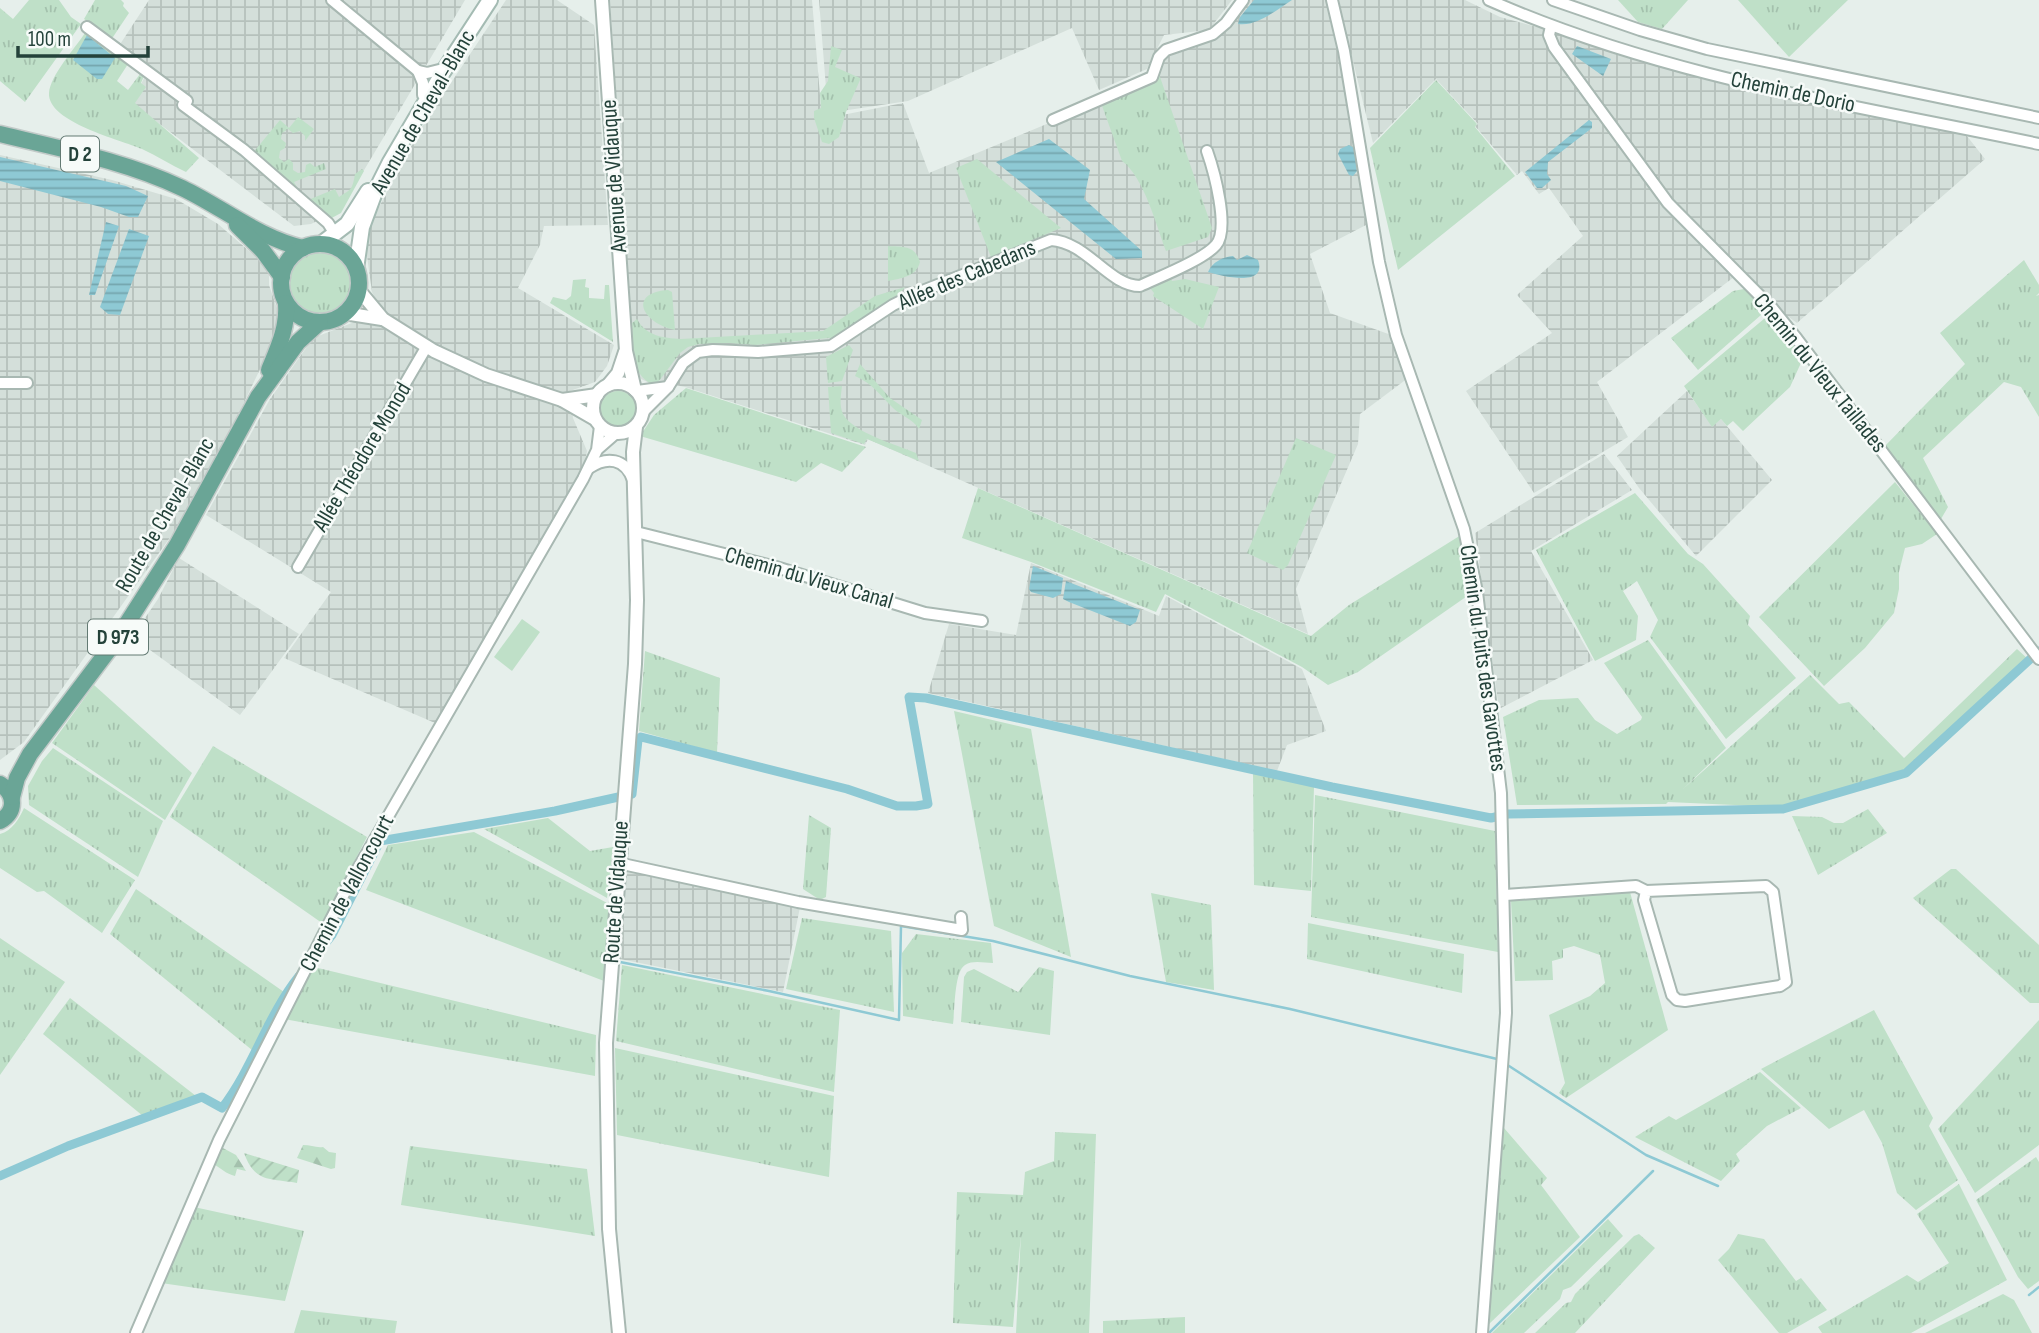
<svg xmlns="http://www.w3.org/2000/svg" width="2039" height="1333" viewBox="0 0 2039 1333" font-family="'Sofia Sans Condensed',sans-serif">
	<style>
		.industrial { fill: url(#industrial-grid) }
		.grass { fill: url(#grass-tufts) }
		.forest { fill: url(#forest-firs) }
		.garden { fill: url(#garden-furrows) }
		.pitch { fill: #bfe0c8 }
		.water { fill: url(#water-rules) }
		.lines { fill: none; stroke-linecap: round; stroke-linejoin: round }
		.stream { stroke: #8ec9d4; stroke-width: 2.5 }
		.canal { stroke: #8ec9d4; stroke-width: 9 }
		.minor-casing { stroke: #a8b8b2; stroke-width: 14 }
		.tertiary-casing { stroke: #a8b8b2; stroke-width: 16 }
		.secondary-casing { stroke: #a4bbb3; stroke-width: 18 }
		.primary-casing { stroke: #c2cac8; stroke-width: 19 }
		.minor { stroke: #fff; stroke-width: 10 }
		.tertiary { stroke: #fff; stroke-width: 12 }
		.secondary { stroke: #fff; stroke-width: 14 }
		.primary { stroke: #6aa596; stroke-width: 16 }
		.labels { text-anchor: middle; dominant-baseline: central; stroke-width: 5; stroke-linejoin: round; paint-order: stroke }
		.shield { fill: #f7fbf9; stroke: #637a73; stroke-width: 2 }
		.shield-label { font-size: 21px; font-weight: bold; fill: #24423a }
		.street-label { font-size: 23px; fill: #24423a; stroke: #f7fbf9 }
	</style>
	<defs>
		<pattern id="industrial-grid" width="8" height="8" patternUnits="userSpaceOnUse" patternTransform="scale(1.75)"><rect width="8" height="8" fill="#d4dfda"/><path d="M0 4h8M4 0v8" fill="none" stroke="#b6c1bc"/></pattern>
		<pattern id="grass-tufts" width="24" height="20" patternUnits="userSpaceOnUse" patternTransform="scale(1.75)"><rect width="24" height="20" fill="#bfe0c8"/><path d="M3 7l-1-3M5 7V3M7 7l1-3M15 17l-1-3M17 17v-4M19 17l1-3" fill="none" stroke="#a4c1ad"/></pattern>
		<pattern id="forest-firs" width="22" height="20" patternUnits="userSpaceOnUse" patternTransform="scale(1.75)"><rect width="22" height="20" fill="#bfe0c8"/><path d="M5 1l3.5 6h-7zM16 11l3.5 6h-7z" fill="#a4c1ad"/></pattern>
		<pattern id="garden-furrows" width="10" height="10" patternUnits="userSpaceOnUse" patternTransform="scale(1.75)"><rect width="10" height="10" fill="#bfe0c8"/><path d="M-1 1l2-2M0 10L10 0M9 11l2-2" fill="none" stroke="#a4c1ad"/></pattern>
		<pattern id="water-rules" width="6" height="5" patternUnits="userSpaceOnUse" patternTransform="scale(1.75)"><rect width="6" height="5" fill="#8ec9d4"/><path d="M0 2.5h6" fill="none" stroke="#74a5ad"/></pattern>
	</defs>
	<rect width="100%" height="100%" fill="#e6efeb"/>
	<g class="industrial">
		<path d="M149 0H465L341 209 311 224 294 226 132 103 145 76 115 52Z"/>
		<path d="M506 0H557L594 25 608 225 544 226 540 245 518 288 614 345 607 366 595 382 570 391 573 418 587 451 585 462 435 723 284 658 331 592 206 515 270 399 313 338 357 321 375 298 372 292 366 249 369 226 419 131Z"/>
		<path d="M610 0H812L822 119 903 103 929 173 1155 79 1167 57 1217 38 1248 0H1328L1344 81 1366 225 1310 254 1330 313 1394 336 1408 378 1360 414 1358 444 1296 589 1308 634 868 439 865 445 685 387 660 382 654 385 641 379 634 369Z"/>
		<path d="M819 0H1232L1209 30 1164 35 1147 69 1099 90 1072 28 908 101 828 113Z"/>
		<path d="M1338 0H1465L1500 17 1555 32 1643 62 1694 75 1963 131 1985 159 1797 323 1734 277 1597 382 1628 437 1534 493 1466 391 1552 333 1517 295 1583 236 1549 188 1539 194 1522 171 1517 175 1475 126 1478 124 1436 79 1373 143Z"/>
		<path d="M0 155 112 180 176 199 218 224 263 263 269 275V285L282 323 199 497 24 742 0 760Z"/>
		<path d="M1687 391 1712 426 1721 419 1772 480 1696 556 1639 488 1617 456Z"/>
		<path d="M1604 454 1632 490 1531 551 1593 660 1499 709 1475 533Z"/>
		<path d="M179 558 299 634 240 715 132 637 158 599Z"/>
		<path d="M1031 563 1159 616 1166 596 1302 669 1326 731 1287 745 1277 771 928 693 949 624 1016 635Z"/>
		<path d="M625 869 800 907 783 992 620 959Z"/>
	</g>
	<g class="grass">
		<path d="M29 0H59L71 17 81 24 25 102 0 81V8L13 19Z"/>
		<path d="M95 0H121L124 3 123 6 129 13 113 37H110L84 19Z"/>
		<path d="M1618 0H1688L1662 29 1638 22Z"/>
		<path d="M1738 0H1848L1789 57Z"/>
		<path d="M90 32 128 64 117 81 128 90 140 74 144 76 141 83 146 87 135 103 199 158 186 172C171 165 157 156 142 149 121 140 47 122 49 93 50 76 75 48 85 33Z"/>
		<path d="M831 46 842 50 835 67 860 78V80L846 112 839 137 829 144 822 142 814 118V111L821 108 820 93 828 81Z"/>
		<path d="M1159 74 1212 228 1208 237 1166 251C1156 225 1144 177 1122 161L1101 103Z"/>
		<path d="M1436 80 1477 124 1475 127 1515 176 1398 270 1370 148Z"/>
		<path d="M298 117 314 129 305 141V136L300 131 293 133 288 129 282 133 281 139 286 143 285 148 280 151 279 158 284 162 289 159 293 163V170L298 173 305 172 306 165 310 163 315 167 324 163 326 169 294 182 302 196 251 155 280 120 289 128Z"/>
		<path d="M977 159 1061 228 991 257 956 168Z"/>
		<path d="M362 169 364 171 341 213 328 220 308 200 335 189 339 197C351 189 352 191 355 174Z"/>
		<path d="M888 246C903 247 915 245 920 262 916 277 902 278 888 281Z"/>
		<circle cx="321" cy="283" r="32"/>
		<path d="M2024 260 2039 285V293L2036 296 2039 295V417L2021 387 2004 382 1923 458 1948 507 1941 519 1884 447 1965 364 1940 333Z"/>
		<path d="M1171 278 1172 281 1185 279 1219 287 1203 329 1153 296 1154 293 1150 288Z"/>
		<path d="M586 279 585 287 589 288V298L604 299 605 285H609L613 342 550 303 553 297 566 300 571 296 573 280Z"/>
		<path d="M905 287 900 293 840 337 755 345 729 343 699 344 688 347 680 353 659 381 653 385C629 373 633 346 632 323L637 319C646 336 663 338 681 339L823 331 875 296Z"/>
		<path d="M1744 289 1756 301V308L1761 315 1698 370 1671 338 1733 291Z"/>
		<path d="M668 290 672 292 675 330C642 323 627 293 668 290Z"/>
		<path d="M1771 313 1805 354 1790 387 1743 431 1733 421 1727 426 1721 419 1712 427 1684 386Z"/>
		<path d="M849 345 853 350 842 381 828 383 826 357Z"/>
		<path d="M860 364 890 398 922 420 919 429C912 418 901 416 893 408 881 396 872 383 855 376Z"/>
		<path d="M842 386C841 395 839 405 843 414 852 432 897 445 916 453L919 461 867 439 864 444 831 433 828 387Z"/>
		<path d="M686 388 866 447 842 472 821 463 796 482 640 436 654 415Z"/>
		<circle cx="618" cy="409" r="18"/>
		<path d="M1296 438 1336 455 1288 565 1283 570 1247 553Z"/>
		<path d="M1895 482 1937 534 1922 544 1905 548 1899 572V589L1894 613 1865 648 1824 686 1759 617Z"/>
		<path d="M978 488 1311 636 1349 605 1461 535 1473 592 1358 672 1328 685 1302 667 1165 594 1156 612 1031 562 962 538Z"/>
		<path d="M1635 493 1688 554 1703 564 1750 616 1748 625 1796 678 1726 739 1650 637 1658 620 1637 581 1623 591 1638 616 1636 640 1595 661 1536 550Z"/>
		<path d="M1648 640 1726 748 1683 789 1810 675 1839 704 1849 702 1904 758 2017 649 2028 659 1906 769 1779 807 1668 802 1666 804 1517 805 1503 717 1539 700 1578 698 1595 720 1617 734 1641 720 1642 717 1604 663Z"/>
		<path d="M645 651 720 678 717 753 639 731Z"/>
		<path d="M94 685 192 773 165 820 52 743Z"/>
		<path d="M954 711 1031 729 1071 957 994 926Z"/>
		<path d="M213 746 367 837 322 923 170 817Z"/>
		<path d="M53 748 163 821 138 877 29 805 28 786 42 761Z"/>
		<path d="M1253 773 1314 787 1311 891 1254 885Z"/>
		<path d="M1315 795 1495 831 1498 952 1311 917Z"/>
		<path d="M24 808 135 880 102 933 44 891 37 892 0 868V834C12 831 19 819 24 808Z"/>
		<path d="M1868 809 1887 833 1818 875 1792 816 1822 817 1834 823H1843Z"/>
		<path d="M809 815 831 828 826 897 820 900 803 889Z"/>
		<path d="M548 818 590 851 613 847 607 898 484 829Z"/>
		<path d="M474 832 609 904 604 981 366 890 388 845Z"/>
		<path d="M1951 869H1956L2039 945V1003H2030L1913 898Z"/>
		<path d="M136 889 284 992 252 1050 110 934Z"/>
		<path d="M1630 892 1668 1030 1566 1098 1559 1093 1565 1083 1549 1015 1590 996 1605 983 1600 955 1574 946 1563 949V958L1552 961 1553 980 1515 981 1511 901Z"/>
		<path d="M1151 893 1211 905 1214 990 1166 982Z"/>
		<path d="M802 918 891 931 894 1012 786 989Z"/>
		<path d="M1308 923 1464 954 1462 993 1307 959Z"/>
		<path d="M916 934 991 943 993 963C984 963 973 960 965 965 954 972 955 1010 953 1024L903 1016 902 953Z"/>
		<path d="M0 938 65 982 0 1075Z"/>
		<path d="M622 965 840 1010 834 1092 616 1041Z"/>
		<path d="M314 967 596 1035 595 1076 284 1019Z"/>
		<path d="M1039 967 1054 971 1050 1035 961 1022 964 977 967 972 974 969 1018 992Z"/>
		<path d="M70 998 196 1096 143 1116 43 1034Z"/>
		<path d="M1874 1010 1933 1118 1929 1126 1958 1180 1916 1210 1897 1193 1882 1143 1864 1110 1829 1129 1761 1069Z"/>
		<path d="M2039 1020V1145L1975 1193 1938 1129Z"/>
		<path d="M615 1048 834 1096 829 1177 617 1135Z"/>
		<path d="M1760 1072 1801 1108 1767 1126 1736 1154 1740 1161 1721 1181 1635 1137 1669 1116 1676 1120Z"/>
		<path d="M1504 1128 1547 1178 1541 1185 1580 1237 1489 1324 1500 1130Z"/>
		<path d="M1055 1132 1096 1134 1089 1333H1016L1021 1234 1013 1327 953 1323 957 1192 1023 1195 1025 1172 1054 1161Z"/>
		<path d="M410 1146 587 1169 595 1236 401 1205Z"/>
		<path d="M2036 1157 2039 1162V1281L2028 1289 2018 1277 1976 1200Z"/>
		<path d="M1959 1184 2007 1280 1911 1333H1822L1818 1327 1907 1275 1918 1282 1949 1263 1917 1214Z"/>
		<path d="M194 1207 304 1231 285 1301 161 1283Z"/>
		<path d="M1608 1219 1623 1236 1571 1287 1563 1290 1560 1299 1524 1333H1492Z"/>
		<path d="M1639 1234 1655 1248 1575 1333H1535L1566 1303 1571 1302 1575 1294 1634 1236Z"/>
		<path d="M1738 1234 1764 1239 1796 1281 1801 1278 1827 1310 1787 1333H1779L1718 1260 1729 1249Z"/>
		<path d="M2003 1294 2014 1300 2032 1333H1925Z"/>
		<path d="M301 1310 397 1321 395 1333H294Z"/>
		<path d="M1185 1317V1333H1103V1321Z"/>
	</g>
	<g class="forest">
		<path d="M303 1145C311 1145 316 1148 323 1147L329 1152 336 1153 335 1168 331 1169 297 1158Z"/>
		<path d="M221 1147 236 1155 246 1171 237 1169 235 1176C226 1174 221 1168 213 1164Z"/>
	</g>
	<path class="garden" d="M244 1153 299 1170 297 1183C269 1178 255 1183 244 1153Z"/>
	<path class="pitch" d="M522 619 540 632 512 671 494 657Z"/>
	<g class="water">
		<path d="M1254 0H1292C1276 10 1257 27 1238 24L1240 17Z"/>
		<path d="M87 35 115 58 102 79H97L73 60Z"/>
		<path d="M1577 46 1611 59 1603 76 1572 54Z"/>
		<path d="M1589 120 1592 122V128L1548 162 1547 174 1551 180 1542 188H1537L1525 172Z"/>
		<path d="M1049 139 1090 170 1084 199 1142 251V258L1116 259 996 162Z"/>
		<path d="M1349 145 1354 148 1357 171 1353 176 1349 175 1338 154 1340 149Z"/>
		<path d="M0 157 126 186 148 196 138 217H129L101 207 0 181Z"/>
		<path d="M106 222 119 226 95 295H89Z"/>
		<path d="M129 229 149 236 120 315 108 314 100 307Z"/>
		<path d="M1247 255 1258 260C1268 288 1221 276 1208 272 1212 262 1223 257 1233 256L1237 260Z"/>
		<path d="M1033 566 1063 578 1061 594 1053 598 1031 592 1029 589Z"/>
		<path d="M1066 581 1140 610 1136 622 1130 626 1069 602 1063 599Z"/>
	</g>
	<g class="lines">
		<g class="stream">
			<path d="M620 962 769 991 899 1020 901 926 993 941 1130 976 1290 1009 1497 1059"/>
			<path d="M1506 1064 1646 1155 1718 1186"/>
			<path d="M2029 1295 2039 1287"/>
			<path d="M1489 1333 1653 1171"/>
		</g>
		<g class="canal">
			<path d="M317 954 332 935 380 841 555 811 632 794 638 740 641 737 847 789 897 806H916L928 804 909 697 926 698 1332 787 1491 818 1508 814 1783 809 1906 773 2039 651"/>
			<path d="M0 1176 68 1146 202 1097 222 1108C253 1068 267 1016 299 976"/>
		</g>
		<defs>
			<g id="minor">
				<path d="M332 0 418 71 423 83V95"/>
				<path d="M1332 0 1344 51 1379 262 1396 335 1464 529 1477 592 1501 793 1506 1013 1482 1333"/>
				<path d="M1489 0C1663 77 1854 105 2039 144"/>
				<path d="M1553 0 1640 30 1707 49 2039 118"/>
				<path d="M1551 26 1549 35 1554 47 1668 203 1772 308 1797 339 2039 659"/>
				<path d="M87 27 187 101 183 105 244 150 328 223 335 234"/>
				<path d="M418 71 427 73 439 70"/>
				<path d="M1053 120 1152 77 1159 57 1166 50 1213 34 1226 23 1243 0"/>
				<path d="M0 383H27"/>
				<path d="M637 391 668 387"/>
				<path d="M644 411 668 387 683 363 698 352 713 350 758 352 831 346 893 305 915 294 1051 240C1087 242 1109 286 1140 286 1159 277 1203 260 1216 245 1230 229 1214 171 1207 151"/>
				<path d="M599 448 615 434"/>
				<path d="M589 468C607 456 625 458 633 480"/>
				<path d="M636 532 776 567 925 613 982 621"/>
				<path d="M298 567 427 346"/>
				<path d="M618 863 798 902 962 930 961 917"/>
				<path d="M1505 895 1636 886 1646 891 1766 886 1773 892 1786 982 1780 986 1685 1001 1677 1000 1672 995 1644 900 1646 891"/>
				<path d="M136 1333 219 1140 349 884 583 479 597 450 600 426"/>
			</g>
			<g id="tertiary">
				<path d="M602 0 626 351 635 390"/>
				<path d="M358 289 383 319 434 351 486 375 562 400 595 419"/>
				<path d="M344 313 382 319"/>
				<circle cx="618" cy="408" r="25"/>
				<path d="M608 385 618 373 625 352"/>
				<path d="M562 400 597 395"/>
				<path d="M619 1333 609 1229 606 1043 635 664 637 600 633 452 636 427"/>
			</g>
			<g id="secondary">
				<path d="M321 244 347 224 368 191"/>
				<path d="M356 269 362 227 375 192 390 162 443 72 490 0"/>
			</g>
			<g id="primary">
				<path d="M0 134C61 149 125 161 182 188 222 207 259 238 303 248"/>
				<path d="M237 225 263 251 282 277"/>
				<circle cx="320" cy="283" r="39"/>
				<path d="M269 370C278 348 288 327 286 303"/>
				<path d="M0 784C16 794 16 812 0 821"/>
				<path d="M12 797 17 778 30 754 117 639 177 545 258 397 298 342 320 322"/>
			</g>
		</defs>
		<use href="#minor" class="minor-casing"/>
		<use href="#tertiary" class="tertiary-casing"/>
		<use href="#secondary" class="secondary-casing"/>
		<use href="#primary" class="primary-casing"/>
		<use href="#minor" class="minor"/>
		<use href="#tertiary" class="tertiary"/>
		<use href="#secondary" class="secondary"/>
		<use href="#primary" class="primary"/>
	</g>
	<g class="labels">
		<g class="shield">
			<rect x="61" y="136.5" width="38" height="35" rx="5"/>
			<rect x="88" y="619.5" width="60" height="35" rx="5"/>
		</g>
		<g class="shield-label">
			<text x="80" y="154">D 2</text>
			<text x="118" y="637">D 973</text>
		</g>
		<g class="street-label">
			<text transform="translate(1793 92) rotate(12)">Chemin de Dorio</text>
			<text transform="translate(423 112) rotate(-60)">Avenue de Cheval-Blanc</text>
			<text transform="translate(614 176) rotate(-94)">Avenue de Vidauque</text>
			<text transform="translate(967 275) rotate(-23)">Allée des Cabedans</text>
			<text transform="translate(1820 373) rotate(51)">Chemin du Vieux Taillades</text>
			<text transform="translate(362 457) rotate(-59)">Allée Théodore Monod</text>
			<text transform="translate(165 515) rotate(-60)">Route de Cheval-Blanc</text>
			<text transform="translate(809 578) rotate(16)">Chemin du Vieux Canal</text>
			<text transform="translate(1483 658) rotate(82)">Chemin du Puits des Gavottes</text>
			<text transform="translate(616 892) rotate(-86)">Route de Vidauque</text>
			<text transform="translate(347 893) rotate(-62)">Chemin de Valloncourt</text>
		</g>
	</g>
	<path d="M18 46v10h130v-10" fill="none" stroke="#24423a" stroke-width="3.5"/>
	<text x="28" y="46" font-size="21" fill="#24423a" stroke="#f7fbf9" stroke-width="5" paint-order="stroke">100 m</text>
</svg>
